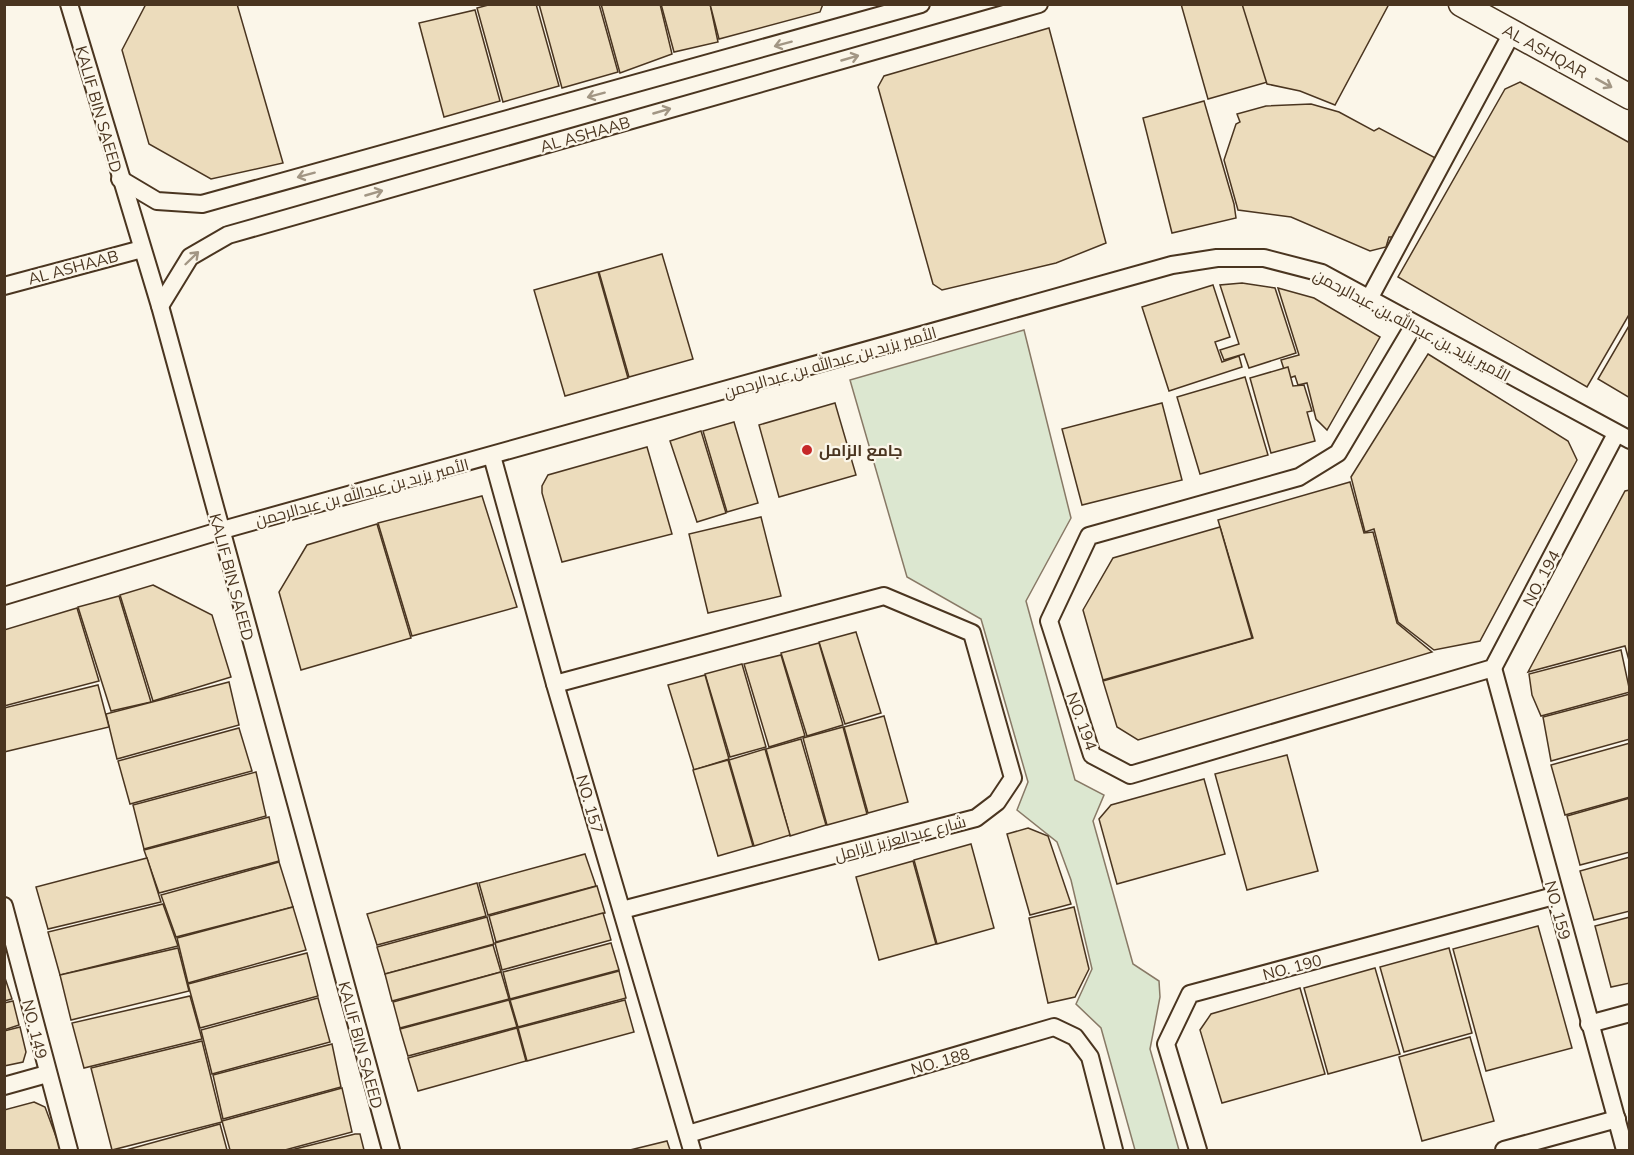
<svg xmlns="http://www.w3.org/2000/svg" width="1634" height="1155" viewBox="0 0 1634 1155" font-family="Mulish,Cairo,sans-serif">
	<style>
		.green { fill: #dce7d0; stroke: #887966; stroke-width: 1.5 }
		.building { fill: #ecdcbc; stroke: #4a3520; stroke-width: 1.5 }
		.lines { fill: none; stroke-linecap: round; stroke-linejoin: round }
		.street-casing { stroke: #4a3520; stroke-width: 20 }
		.secondary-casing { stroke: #4a3520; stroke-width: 27 }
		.street { stroke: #fbf6e9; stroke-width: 16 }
		.secondary { stroke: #fbf6e9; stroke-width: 24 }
		.oneway { stroke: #a29684 }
		.poi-dot { fill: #c62828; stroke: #fbf6e9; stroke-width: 2 }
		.labels { text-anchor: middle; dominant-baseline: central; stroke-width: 4.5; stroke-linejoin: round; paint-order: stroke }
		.street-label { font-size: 16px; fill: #4a3520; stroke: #fbf6e9 }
		.poi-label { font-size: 16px; font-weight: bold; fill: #4a3520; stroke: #fbf6e9; text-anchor: start }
	</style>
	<rect width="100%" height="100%" fill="#fbf6e9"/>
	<path class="green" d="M1024 330 1071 518 1026 601 1075 780 1104 795 1093 821 1133 964 1159 981 1160 997 1150 1049 1179 1150H1135L1101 1028 1076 1004 1092 969 1071 880 1057 842 1017 810 1028 782 981 619 907 577 850 380Z"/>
	<g class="building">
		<path d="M146 4H237L283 163 211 179 149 144 122 50Z"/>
		<path d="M492 4H536L559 86 503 102 477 8Z"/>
		<path d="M539 4H599L618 72 562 88Z"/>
		<path d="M601 4H660L672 54 620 73Z"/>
		<path d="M661 4H710L718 42 674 52Z"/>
		<path d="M710 4H823L820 12 719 39Z"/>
		<path d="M1181 4H1248L1260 38 1265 37 1269 50 1263 53 1271 81 1208 99Z"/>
		<path d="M1242 4H1389L1335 105 1300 91 1267 84Z"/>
		<path d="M475 10 500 101 444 117 419 23Z"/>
		<path d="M1049 28 1106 243 1056 263 942 290 933 284 878 87 884 76Z"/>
		<path d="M1520 82 1630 143V313L1587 387 1398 277 1505 89Z"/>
		<path d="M1204 101 1234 204 1236 218 1172 233 1143 118Z"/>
		<path d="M1311 104 1339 112 1374 131 1379 128 1443 162 1396 237H1389L1386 247 1370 251 1291 217 1238 210 1224 160 1236 124 1240 122 1237 114 1266 106Z"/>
		<path d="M662 254 693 359 629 377 599 272Z"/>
		<path d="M598 272 628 378 565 396 534 290Z"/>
		<path d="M1242 283 1275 288 1296 353 1249 368 1244 354 1224 360 1220 350 1239 344 1220 285Z"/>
		<path d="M1213 285 1230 337 1215 342 1222 362 1239 356 1242 367 1169 391 1142 307Z"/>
		<path d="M1278 288 1314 298 1380 337 1327 430 1316 419 1307 383 1298 385 1295 376 1287 379 1281 360 1299 355Z"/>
		<path d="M1630 324V398L1598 379Z"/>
		<path d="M1428 354 1568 441 1577 460 1480 641 1434 650 1398 622 1374 529 1365 532 1351 477Z"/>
		<path d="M1288 367 1293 386 1304 385 1312 411 1307 412 1315 441 1271 453 1250 378Z"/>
		<path d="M1245 377 1268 455 1200 474 1177 397Z"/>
		<path d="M835 403 856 475 779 497 759 425Z"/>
		<path d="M1162 403 1182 480 1082 505 1062 429Z"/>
		<path d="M734 422 758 503 727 512 703 431Z"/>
		<path d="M701 431 726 513 697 522 670 441Z"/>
		<path d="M647 447 672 534 562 562 542 493V486L548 475Z"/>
		<path d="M1350 482 1364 533 1373 532 1397 623 1432 652 1138 740 1117 727 1103 681 1253 638 1218 520Z"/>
		<path d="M1630 490V664L1625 646 1528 672 1625 491Z"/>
		<path d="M482 496 517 607 412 636 378 523Z"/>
		<path d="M761 517 781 596 708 613 689 534Z"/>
		<path d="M377 524 411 638 301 670 279 592 307 545Z"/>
		<path d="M1220 527 1252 638 1103 680 1083 610 1113 558Z"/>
		<path d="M153 585 212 615 231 677 153 701 120 595Z"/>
		<path d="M119 596 151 702 111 711 78 607Z"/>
		<path d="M77 608 99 681 4 706V630Z"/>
		<path d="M856 632 881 713 845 724 819 642Z"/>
		<path d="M819 643 843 725 807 736 781 653Z"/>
		<path d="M1621 650 1630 692 1541 716 1532 695 1529 674Z"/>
		<path d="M781 655 805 736 769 747 744 664Z"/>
		<path d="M742 664 766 747 730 757 705 674Z"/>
		<path d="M705 675 729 759 694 770 668 685Z"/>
		<path d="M229 682 239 725 117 759 106 714Z"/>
		<path d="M98 685 109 727 4 752V708Z"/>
		<path d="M1630 694V739L1551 761 1543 717Z"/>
		<path d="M884 716 908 802 868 813 844 727Z"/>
		<path d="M843 727 867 814 827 825 803 738Z"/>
		<path d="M239 728 252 771 130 804 118 761Z"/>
		<path d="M801 739 826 825 790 836 766 749Z"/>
		<path d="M1630 743V797L1565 815 1551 765Z"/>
		<path d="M765 749 790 835 754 846 729 760Z"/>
		<path d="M1287 755 1318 871 1247 890 1215 774Z"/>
		<path d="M728 760 753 846 718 856 693 770Z"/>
		<path d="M256 772 266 816 144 849 133 805Z"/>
		<path d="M1204 779 1225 854 1117 884 1099 819 1111 805Z"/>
		<path d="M1630 798V852L1580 865 1567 816Z"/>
		<path d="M269 817 279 861 159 893 144 850Z"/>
		<path d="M1028 828 1048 836 1071 904 1030 915 1007 834Z"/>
		<path d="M971 844 994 928 937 944 914 860Z"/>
		<path d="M585 854 596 886 488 915 479 883Z"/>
		<path d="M1630 857V911L1594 920 1580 871Z"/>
		<path d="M147 858 161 902 48 929 36 887Z"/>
		<path d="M913 861 936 944 879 960 856 877Z"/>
		<path d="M279 862 293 907 176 937 161 895Z"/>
		<path d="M477 883 486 916 377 945 367 914Z"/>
		<path d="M597 886 605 913 496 942 489 916Z"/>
		<path d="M163 904 178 946 60 975 48 932Z"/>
		<path d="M293 907 306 950 188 983 177 938Z"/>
		<path d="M1074 907 1089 969 1075 997 1048 1003 1029 918Z"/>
		<path d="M603 913 611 940 502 970 495 943Z"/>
		<path d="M487 917 494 944 385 974 377 947Z"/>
		<path d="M1630 917V983L1611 987 1595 926Z"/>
		<path d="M1538 926 1572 1048 1486 1071 1453 949Z"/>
		<path d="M611 943 619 970 510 999 503 972Z"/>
		<path d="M493 945 501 972 392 1001 385 974Z"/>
		<path d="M178 948 189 991 71 1020 60 975Z"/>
		<path d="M1449 948 1472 1033 1404 1052 1380 967Z"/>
		<path d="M307 953 318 996 200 1028 188 984Z"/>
		<path d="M1375 968 1400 1054 1328 1074 1304 988Z"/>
		<path d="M619 971 626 998 518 1027 510 1000Z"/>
		<path d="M501 972 509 999 400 1028 393 1002Z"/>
		<path d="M4 975 12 999 4 1001Z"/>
		<path d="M1300 988 1325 1074 1222 1103 1200 1030 1211 1014Z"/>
		<path d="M190 996 202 1039 84 1068 72 1023Z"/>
		<path d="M318 998 330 1042 212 1074 201 1030Z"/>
		<path d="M509 1000 517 1027 408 1056 400 1029Z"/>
		<path d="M625 1000 634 1032 527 1061 518 1028Z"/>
		<path d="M13 1001 19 1025 4 1030V1003Z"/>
		<path d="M20 1027 26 1052 23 1062 4 1066V1031Z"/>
		<path d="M517 1028 526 1061 418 1091 408 1058Z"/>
		<path d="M1470 1037 1494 1121 1422 1141 1399 1057Z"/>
		<path d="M202 1041 222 1122 112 1150 91 1068Z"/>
		<path d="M332 1044 341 1087 223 1119 213 1075Z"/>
		<path d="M342 1088 352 1132 285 1150H230L222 1121Z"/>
		<path d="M34 1102 45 1107 61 1150H4V1110Z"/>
		<path d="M220 1124 227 1150H126Z"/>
		<path d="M355 1134H360L364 1150H291Z"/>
		<path d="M667 1141 670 1150H630Z"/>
	</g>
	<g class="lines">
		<defs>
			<g id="street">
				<path d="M69 4 160 306 391 1150"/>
				<path d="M120 179 157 201 202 204 921 4"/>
				<path d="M4 286 142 249"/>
				<path d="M1369 299 1512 33"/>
				<path d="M160 306 190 257 228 235 1039 4"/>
				<path d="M1414 325 1338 453 1299 477 1089 536 1049 621 1092 755 1130 775 1493 668 1616 434"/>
				<path d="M492 456 555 684 692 1150"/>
				<path d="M4 596 219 531 1172 265 1217 258H1264L1322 273 1630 440"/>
				<path d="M1493 668 1625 1150"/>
				<path d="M555 684 884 596 972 633 1013 778 997 802 976 818 622 910"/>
				<path d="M4 906 69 1150"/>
				<path d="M1589 1024 1630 1013"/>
				<path d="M4 1086 47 1074"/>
				<path d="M688 1134 1054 1027 1075 1037 1090 1057 1114 1150"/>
				<path d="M1198 1150 1166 1044 1190 994 1554 896"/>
				<path d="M1504 1150 1617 1119"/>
			</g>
			<path id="secondary" d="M1461 4 1630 97"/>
		</defs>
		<use href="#street" class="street-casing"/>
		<use href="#secondary" class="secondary-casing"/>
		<use href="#street" class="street"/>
		<use href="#secondary" class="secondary"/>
	</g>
	<defs><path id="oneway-shaft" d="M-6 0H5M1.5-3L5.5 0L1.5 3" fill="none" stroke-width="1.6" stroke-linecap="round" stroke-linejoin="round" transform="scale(1.5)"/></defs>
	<g class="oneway">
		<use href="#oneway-shaft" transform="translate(783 44) rotate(165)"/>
		<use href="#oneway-shaft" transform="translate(850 58) rotate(-16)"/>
		<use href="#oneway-shaft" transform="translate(1604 83) rotate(29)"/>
		<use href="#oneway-shaft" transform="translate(596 95) rotate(165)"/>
		<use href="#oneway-shaft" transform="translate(662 111) rotate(-16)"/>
		<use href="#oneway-shaft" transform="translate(306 175) rotate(165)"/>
		<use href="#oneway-shaft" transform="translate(374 193) rotate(-16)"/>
		<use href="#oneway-shaft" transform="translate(192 258) rotate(-44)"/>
	</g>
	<circle class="poi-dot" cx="807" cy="450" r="6"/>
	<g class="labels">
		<g class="street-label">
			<text transform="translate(1545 51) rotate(29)">AL ASHQAR</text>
			<text transform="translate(99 109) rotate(74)">KALIF BIN SAEED</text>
			<text transform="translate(585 134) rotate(-16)">AL ASHAAB</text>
			<text transform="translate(73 267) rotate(-15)">AL ASHAAB</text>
			<text transform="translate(1412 325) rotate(28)">الأمير يزيد بن عبدالله بن عبدالرحمن</text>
			<text transform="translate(830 362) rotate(-16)">الأمير يزيد بن عبدالله بن عبدالرحمن</text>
			<text transform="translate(362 492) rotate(-15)">الأمير يزيد بن عبدالله بن عبدالرحمن</text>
			<text transform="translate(232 577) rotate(75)">KALIF BIN SAEED</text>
			<text transform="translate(1541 578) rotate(-62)">NO. 194</text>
			<text transform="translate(1082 721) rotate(70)">NO. 194</text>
			<text transform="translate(590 804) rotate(74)">NO. 157</text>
			<text transform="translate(900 838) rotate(-15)">شارع عبدالعزيز الزامل</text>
			<text transform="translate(1558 910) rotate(75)">NO. 159</text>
			<text transform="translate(1292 967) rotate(-15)">NO. 190</text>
			<text transform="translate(35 1029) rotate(76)">NO. 149</text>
			<text transform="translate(361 1045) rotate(75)">KALIF BIN SAEED</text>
			<text transform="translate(940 1061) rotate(-16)">NO. 188</text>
		</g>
		<g class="poi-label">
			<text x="819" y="450">جامع الزامل</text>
		</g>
	</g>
	<rect width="1634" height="1155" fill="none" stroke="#4a3520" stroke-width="12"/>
</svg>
